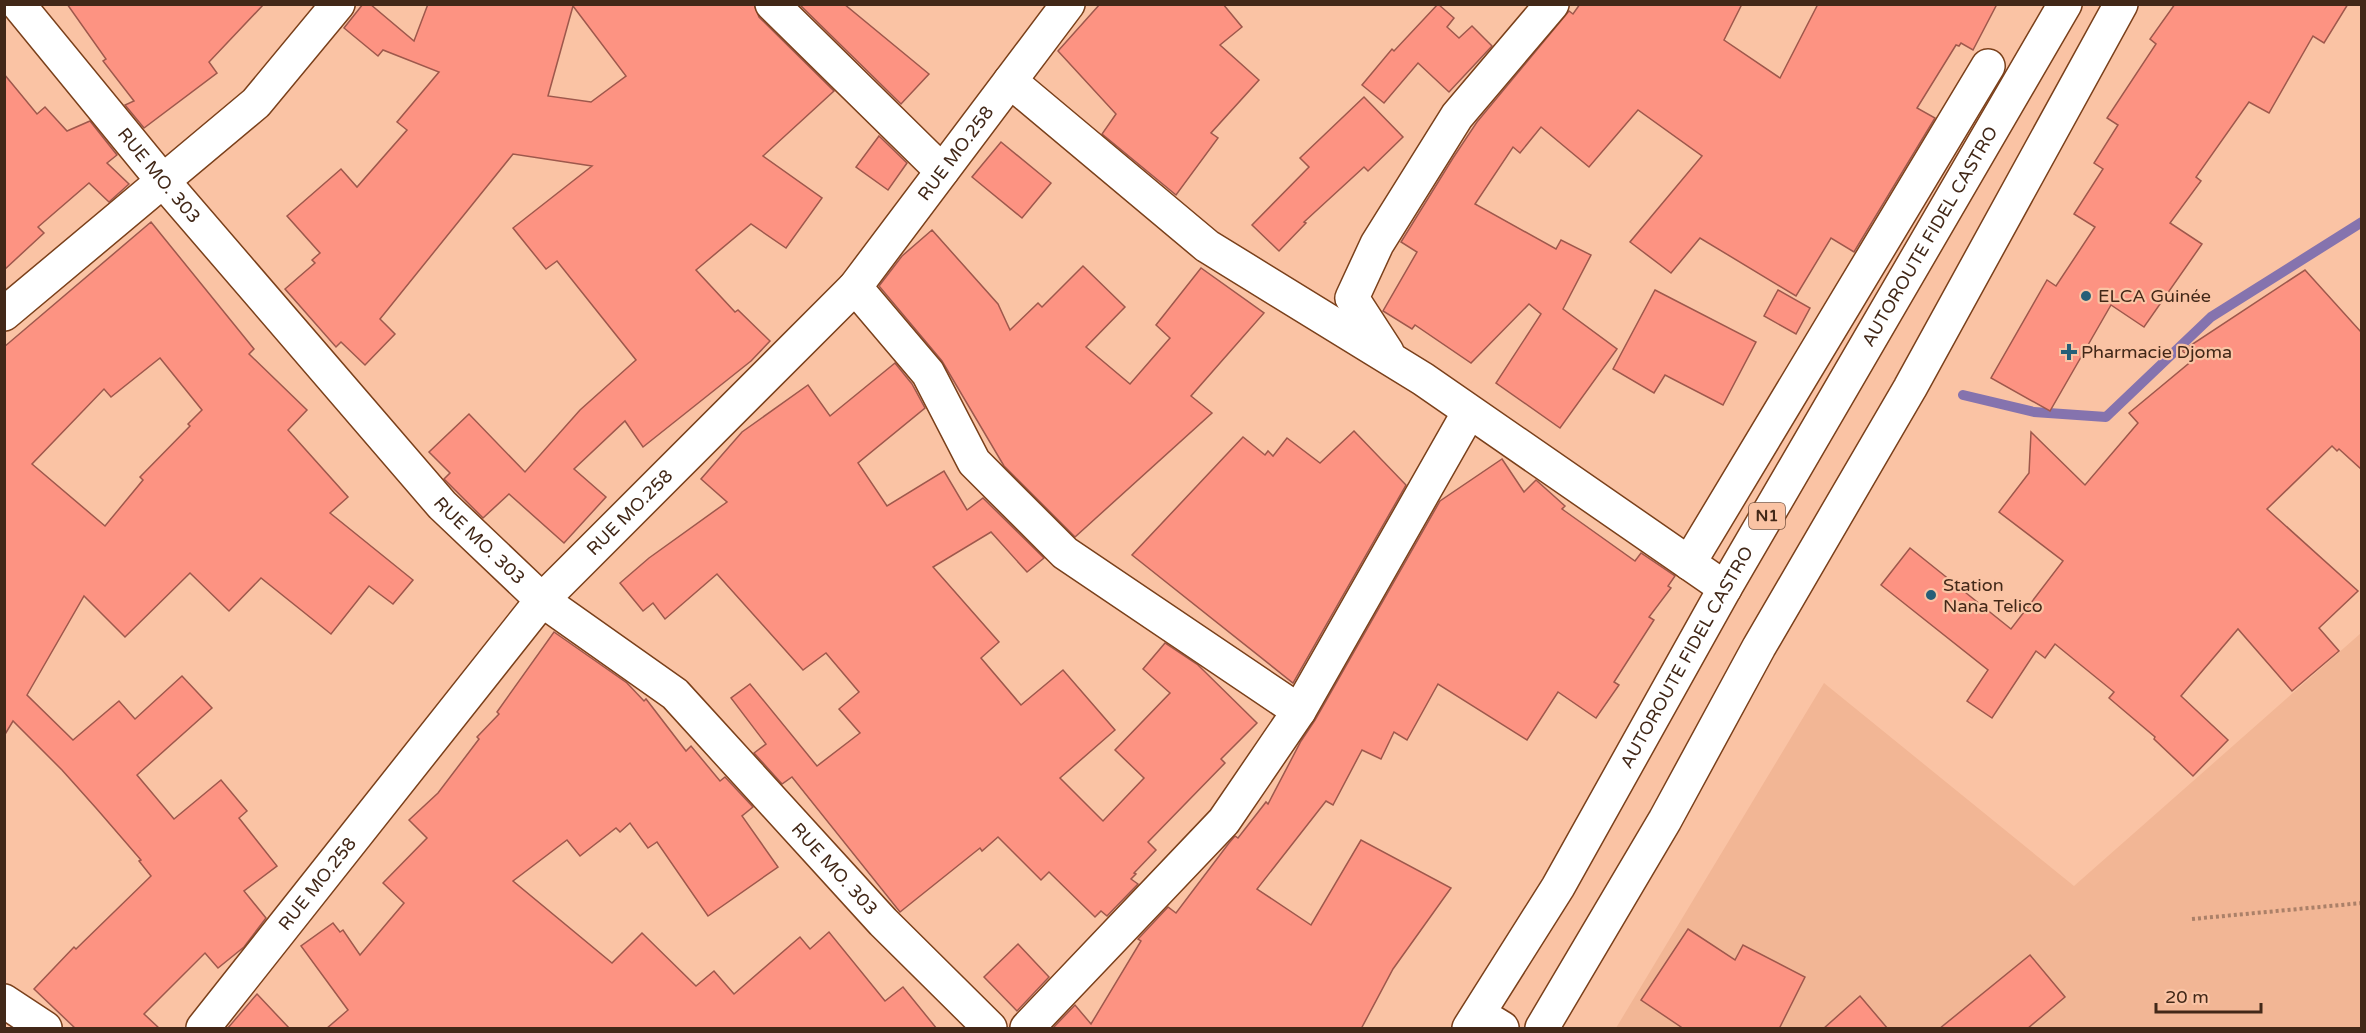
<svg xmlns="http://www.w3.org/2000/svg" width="2366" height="1033" viewBox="0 0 2366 1033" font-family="'Varela Round',sans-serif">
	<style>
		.built { fill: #f2b695 }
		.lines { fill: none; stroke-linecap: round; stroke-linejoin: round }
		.stream { stroke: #8573ae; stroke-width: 10 }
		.building { fill: #fd9382; stroke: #9e584c; stroke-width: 1.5; fill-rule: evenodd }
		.minor-casing { stroke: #7a401b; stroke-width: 36 }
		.highway-casing { stroke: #7a401b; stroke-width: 36 }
		.path { stroke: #ab8068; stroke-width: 4; stroke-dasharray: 3 3; stroke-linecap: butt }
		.minor { stroke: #fff; stroke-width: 33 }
		.highway { stroke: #fff; stroke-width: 33 }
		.poi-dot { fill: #265f78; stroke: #fac3a4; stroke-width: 2 }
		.labels { text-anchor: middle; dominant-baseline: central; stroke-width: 4.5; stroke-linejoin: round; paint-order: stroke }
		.shield { fill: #fac3a4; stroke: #795642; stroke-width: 1.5 }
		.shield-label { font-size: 16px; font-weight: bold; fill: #422818 }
		.street-label { font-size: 18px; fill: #422818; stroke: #fac3a4 }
		.poi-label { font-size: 18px; fill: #422818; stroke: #fac3a4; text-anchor: start }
	</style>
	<rect width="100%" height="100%" fill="#fac3a4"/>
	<path class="built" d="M2361 633V1028H1616L1824 683 2074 886Z"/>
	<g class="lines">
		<path class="stream" d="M1963 395 2034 412 2106 417 2211 317 2362 222"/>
	</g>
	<g class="building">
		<path d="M67 4H264L209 62 217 73 144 128 125 105 134 101 103 61 106 59Z"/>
		<path d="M363 4H370L414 41 428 4H754L759 17 834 91 763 156 822 198 786 248 751 224 696 270 735 312 738 310 770 341 751 361 643 447 625 421 574 469 606 497 564 543 509 494 483 518 444 479 450 473 429 452 469 414 525 472 580 410 636 360 557 261 546 269 513 228 592 166 513 154 380 319 395 334 365 365 341 342 336 347 285 289 315 263 312 260 320 253 287 216 341 169 357 187 407 130 397 122 439 72 383 50 378 56 344 28ZM573 6 626 76 591 102 548 96Z"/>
		<path d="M799 4H844L929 74 901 104Z"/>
		<path d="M1100 4H1223L1242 27 1220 45 1259 80 1211 133 1218 138 1176 195 1102 134 1116 114 1058 51Z"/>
		<path d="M1438 4 1454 18 1447 27 1459 38 1472 26 1492 46 1449 92 1418 63 1384 103 1362 85 1392 49 1394 51Z"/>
		<path d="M1580 4H1742L1724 40 1780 78 1818 4H1997L1973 50 1961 43 1959 46 1956 45 1917 108 1935 118 1854 252 1831 238 1796 296 1700 238 1671 273 1630 242 1702 156 1638 110 1589 167 1541 127 1520 153 1513 147 1475 204 1556 249 1561 240 1591 255 1563 309 1617 349 1560 428 1496 383 1541 314 1529 304 1471 363 1415 325 1412 329 1383 311 1417 252 1401 242 1453 158 1477 122 1569 11 1573 14Z"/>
		<path d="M2175 4H2348L2324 43 2313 36 2269 113 2249 102 2196 177 2201 181 2170 223 2202 244 2144 327 2111 305 2050 411 1991 378 2047 280 2056 286 2095 227 2074 214 2103 169 2094 163 2118 125 2107 118 2156 44 2150 39Z"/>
		<path d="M4 74 37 114 45 107 67 131 90 121 117 155 107 163 129 184 109 202 89 183 38 227 44 233 4 270Z"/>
		<path d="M1364 97 1403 137 1368 171 1364 167 1304 222 1306 223 1279 251 1252 225 1309 167 1300 158Z"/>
		<path d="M879 136 907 163 888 190 856 167Z"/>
		<path d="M1001 142 1051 183 1022 218 972 177Z"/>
		<path d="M151 222 254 349 249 354 307 410 288 430 348 497 330 513 413 580 393 604 369 586 331 634 261 578 229 611 190 573 125 637 84 596 27 695 73 740 119 701 135 719 182 676 212 708 137 775 174 819 221 780 247 811 239 818 277 866 244 891 266 918 244 947 218 968 205 953 144 1014 160 1029H76L34 989 74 947 76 949 151 876 139 861 141 860 96 808 62 770 13 721 4 736V347ZM160 358 202 410 188 424 190 426 140 477 143 480 105 526 32 464 104 389 111 397Z"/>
		<path d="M932 230 998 304 1010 330 1038 303 1042 307 1083 266 1125 307 1086 347 1130 384 1170 338 1156 325 1201 268 1264 313 1191 396 1212 413 1075 537 1004 466 942 361 879 286 902 256Z"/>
		<path d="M2305 270 2361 332V469L2339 449 2337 451 2332 446 2267 509 2358 591 2319 628 2339 651 2292 691 2238 629 2181 696 2228 740 2193 776 2154 739 2155 737 2109 698 2114 692 2055 644 2045 658 2036 651 1992 718 1967 701 1988 670 1881 585 1910 548 2011 629 2063 561 1999 512 2029 473 2031 432 2085 485 2138 423 2129 413 2194 359 2182 351Z"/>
		<path d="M1655 290 1756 342 1723 405 1665 375 1654 393 1613 369Z"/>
		<path d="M1778 290 1810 308 1796 334 1764 316Z"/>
		<path d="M895 363 912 384 925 408 858 463 887 506 944 471 967 510 983 498 1044 558 1027 572 991 532 933 567 999 642 981 658 1021 705 1063 670 1115 730 1060 778 1103 821 1144 778 1115 750 1170 693 1143 669 1165 643 1198 665 1257 723 1221 759 1225 763 1148 842 1156 850 1134 873 1136 874 1131 879 1138 884 1107 916 1101 911 1095 917 1049 872 1041 880 998 837 982 851 980 848 900 912 792 777 782 784 754 753 766 744 731 698 750 684 817 766 860 733 839 709 859 692 826 653 803 670 717 574 665 619 653 603 643 611 620 583 649 558 727 502 701 479 742 432 808 385 830 416Z"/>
		<path d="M1354 431 1406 485 1293 683 1132 555 1243 437 1265 455 1268 451 1273 456 1287 438 1320 463Z"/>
		<path d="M1502 459 1524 492 1536 480 1565 506 1562 509 1635 561 1641 553 1675 576 1668 586 1671 588 1649 617 1654 620 1614 682 1619 685 1596 718 1558 692 1527 740 1438 684 1407 740 1394 732 1381 759 1362 750 1333 805 1326 801 1257 889 1311 925 1361 840 1451 888 1393 969 1361 1029H1052L1075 1005 1091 1024 1141 941 1138 939 1168 907 1176 913 1229 843 1235 836 1238 838 1266 802 1268 804 1301 741 1315 720 1440 501Z"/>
		<path d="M554 632 627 683 644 701 646 699 686 751 691 746 720 781 725 777 753 807 742 816 778 867 708 916 657 842 648 848 630 823 620 832 616 828 580 856 567 840 513 881 612 963 642 933 696 986 714 971 734 994 800 937 810 949 829 932 885 1001 903 987 937 1029H326L348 1010 301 946 333 923 340 932 343 930 360 955 404 903 383 883 427 838 409 820 438 793 479 739 477 737 499 714 497 712Z"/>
		<path d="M1688 929 1735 960 1743 945 1805 977 1779 1029H1684L1641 1000Z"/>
		<path d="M1018 944 1049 977 1017 1011 984 977Z"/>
		<path d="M2030 955 2065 997 2027 1029H1939Z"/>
		<path d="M257 994 290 1029H227Z"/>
		<path d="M1860 996 1888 1029H1823Z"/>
	</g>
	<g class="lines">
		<defs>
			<g id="minor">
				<path id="s1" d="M18 4 163 181 442 505 542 600 675 694 883 922 990 1028"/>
				<path d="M772 4 942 171"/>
				<path d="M1010 81 1207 246 1423 379 1725 588"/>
				<path d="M855 287 928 373 974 462 1065 553 1299 711"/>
				<path d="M4 314 256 103 338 4"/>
				<path d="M1387 352 1352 298 1377 244 1457 116 1552 4"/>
				<path d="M1689 563 1988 66"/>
				<path d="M4 1001 45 1028"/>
				<path d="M1479 1014 1502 1028"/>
				<path id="s2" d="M203 1028 542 600 855 287 1068 4"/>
				<path d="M1027 1028 1224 821 1299 711 1469 412"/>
			</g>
			<g id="highway">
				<path id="s3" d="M1469 1028 1558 887 1725 588 2065 4"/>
				<path d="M1542 1028 1665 820 1759 647 1910 388 2121 4"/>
			</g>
		</defs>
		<use href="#minor" class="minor-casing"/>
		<use href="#highway" class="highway-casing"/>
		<path class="path" d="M2192 919 2362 903"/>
		<use href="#minor" class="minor"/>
		<use href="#highway" class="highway"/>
	</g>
	<g class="poi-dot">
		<circle cx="2086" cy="296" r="6"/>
		<path d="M2066 343h6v6h6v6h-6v6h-6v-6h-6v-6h6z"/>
		<circle cx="1931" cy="595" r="6"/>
	</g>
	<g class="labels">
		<rect class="shield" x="1749" y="503" width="36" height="26" rx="4.5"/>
		<g class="shield-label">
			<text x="1767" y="516">N1</text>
		</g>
		<g class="street-label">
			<text stroke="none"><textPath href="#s2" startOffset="1156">RUE MO.258</textPath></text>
			<text stroke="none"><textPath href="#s1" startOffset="222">RUE MO. 303</textPath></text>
			<text stroke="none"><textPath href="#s3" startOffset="916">AUTOROUTE FIDEL CASTRO</textPath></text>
			<text stroke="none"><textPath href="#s2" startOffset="670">RUE MO.258</textPath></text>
			<text stroke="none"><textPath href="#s1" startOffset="708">RUE MO. 303</textPath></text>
			<text stroke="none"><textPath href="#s3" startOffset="430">AUTOROUTE FIDEL CASTRO</textPath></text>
			<text stroke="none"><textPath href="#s1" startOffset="1194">RUE MO. 303</textPath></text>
			<text stroke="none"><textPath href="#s2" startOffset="184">RUE MO.258</textPath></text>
		</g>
		<g class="poi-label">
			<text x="2098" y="296">ELCA Guinée</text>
			<text x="2081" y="352">Pharmacie Djoma</text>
			<text x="1943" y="585">Station<tspan x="1943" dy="21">Nana Telico</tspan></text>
		</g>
	</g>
	<rect width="2366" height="1033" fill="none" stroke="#422818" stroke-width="12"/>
	<path d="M2156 1003v9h105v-9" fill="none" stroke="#422818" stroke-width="3"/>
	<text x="2165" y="1003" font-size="18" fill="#422818" stroke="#fac3a4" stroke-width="4.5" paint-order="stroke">20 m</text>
</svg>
